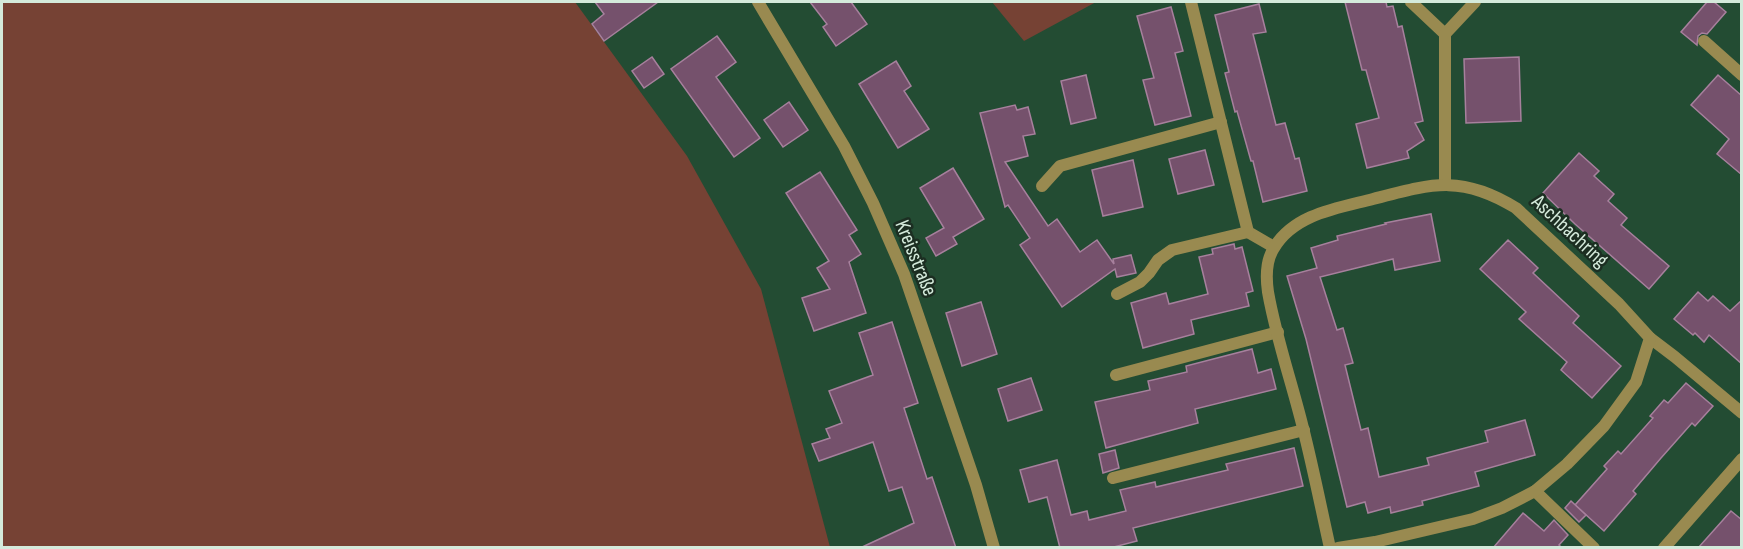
<svg xmlns="http://www.w3.org/2000/svg" width="1743" height="549" viewBox="0 0 1743 549" font-family="'Sofia Sans Condensed',sans-serif">
	<style>
		.green { fill: #764234 }
		.building { fill: #75516c; stroke: #a7809d; stroke-width: 1.5 }
		.lines { fill: none; stroke-linecap: round; stroke-linejoin: round }
		.minor { stroke: #998a50; stroke-width: 12 }
		.tertiary { stroke: #998a50; stroke-width: 12 }
		.labels { text-anchor: middle; dominant-baseline: central; stroke-width: 5; stroke-linejoin: round; paint-order: stroke }
		.street-label { font-size: 21px; fill: #d4eadb; stroke: #1c2e22 }
	</style>
	<rect width="100%" height="100%" fill="#234c33"/>
	<g class="green">
		<path d="M2 2H575L687 156 761 289 830 547H2Z"/>
		<path d="M992 2H1096L1024 41Z"/>
	</g>
	<g class="building">
		<path d="M595 2H658L604 41 592 24 604 14Z"/>
		<path d="M810 2H851L867 24 836 46 823 27 827 24Z"/>
		<path d="M1345 2H1386L1387 7 1393 6 1398 27 1402 26 1423 121 1415 123 1424 140 1407 151 1409 158 1367 168 1356 124 1379 118 1366 70H1362Z"/>
		<path d="M1707 2H1714L1726 12 1707 34 1702 33 1698 36 1697 45 1681 32Z"/>
		<path d="M1259 4 1266 32 1253 34 1276 125 1285 123 1295 159 1299 158 1307 191 1263 202 1253 161H1251L1237 111 1235 112 1225 73 1229 72 1215 15Z"/>
		<path d="M1171 7 1183 51 1175 53 1191 116 1155 125 1143 80 1154 78 1137 16Z"/>
		<path d="M717 36 736 62 716 77 760 138 734 157 671 69Z"/>
		<path d="M652 57 664 74 644 88 632 71Z"/>
		<path d="M1519 57 1521 121 1466 123 1464 59Z"/>
		<path d="M896 61 911 86 904 91 929 129 898 148 859 84Z"/>
		<path d="M1086 75 1096 118 1071 124 1061 81Z"/>
		<path d="M1718 75 1742 96V175L1717 154 1729 139 1691 105Z"/>
		<path d="M789 102 808 130 783 147 764 120Z"/>
		<path d="M1015 105 1017 110 1028 107 1035 134 1023 136 1028 156 1005 162 1048 226 1057 219 1080 252 1097 240 1114 264 1113 259 1131 255 1136 273 1117 277 1115 269 1062 307 1020 245 1030 238 1008 205 1005 207 980 113Z"/>
		<path d="M1205 150 1214 185 1178 194 1169 159Z"/>
		<path d="M1579 153 1599 171 1594 176 1614 194 1608 201 1627 218 1621 225 1669 266 1649 289 1575 224 1543 193Z"/>
		<path d="M1133 160 1143 207 1103 216 1092 170Z"/>
		<path d="M953 168 984 219 953 237 957 244 936 256 926 238 944 228 920 188Z"/>
		<path d="M820 172 857 230 849 235 861 254 849 262 866 313 814 331 802 298 830 289 817 268 829 261 786 193Z"/>
		<path d="M1431 214 1440 261 1395 270 1393 259 1320 277 1337 330 1343 328 1353 363 1345 365 1361 430 1368 428 1379 477 1429 465 1427 458 1488 442 1485 431 1525 420 1535 455 1475 472 1479 486 1422 501 1423 505 1391 513 1390 507 1368 513 1365 502 1347 507 1306 339 1287 276 1317 268 1311 248 1338 240 1337 236 1386 224 1385 223Z"/>
		<path d="M1508 240 1538 268 1533 273 1579 316 1573 323 1621 366 1592 398 1561 370 1567 362 1519 319 1526 312 1480 269Z"/>
		<path d="M1234 244 1235 249 1242 247 1253 291 1246 293 1249 306 1191 320 1194 334 1143 348 1131 303 1166 293 1169 304 1208 294 1199 257 1213 254 1212 249Z"/>
		<path d="M1698 292 1708 301 1713 296 1730 311 1742 300V364L1709 335 1704 342 1695 333 1693 335 1674 319Z"/>
		<path d="M981 302 997 354 962 366 946 313Z"/>
		<path d="M892 322 918 403 904 408 927 479 932 477 956 548H860L914 523 902 487 889 491 873 442 819 461 812 444 830 438 826 429 842 423 829 391 873 375 859 333Z"/>
		<path d="M1252 349 1258 373 1271 369 1276 389 1195 409 1198 423 1106 448 1095 402 1150 390 1148 381 1187 372 1186 366Z"/>
		<path d="M1031 378 1042 410 1008 421 998 389Z"/>
		<path d="M1686 383 1713 406 1695 426 1692 423 1661 458 1633 491 1636 494 1604 531 1575 505 1607 469 1604 466 1618 451 1621 454 1653 418 1650 416 1664 400 1668 403Z"/>
		<path d="M1294 448 1303 486 1133 528 1137 541 1110 548H1060L1047 497 1029 502 1020 470 1057 460 1071 515 1087 511 1089 520 1126 511 1120 490 1155 482 1156 487 1228 470 1226 464Z"/>
		<path d="M1115 450 1119 468 1103 473 1099 454Z"/>
		<path d="M1571 501 1586 515 1579 522 1565 508Z"/>
		<path d="M1731 511 1742 520V548H1698Z"/>
		<path d="M1523 513 1544 531 1554 520 1568 535 1559 545 1562 548H1493Z"/>
	</g>
	<g class="lines">
		<g class="minor">
			<path d="M1191 2 1248 232 1274 247"/>
			<path d="M1411 2 1445 34"/>
			<path d="M1704 41 1742 75"/>
			<path d="M1445 184V34L1475 2"/>
			<path d="M1042 186 1060 166 1221 122"/>
			<path d="M1117 294 1140 282 1149 273 1158 260 1172 250 1248 232"/>
			<path d="M1650 338 1675 357 1742 413"/>
			<path d="M1116 375 1278 332"/>
			<path d="M1113 478 1304 430"/>
			<path d="M1535 491 1594 548"/>
			<path d="M1330 548C1321 508 1313 467 1303 428 1292 383 1276 338 1268 292 1266 278 1266 260 1274 248 1294 214 1338 208 1373 199 1431 184 1461 174 1516 208L1619 304 1650 338 1636 382 1604 426 1567 464 1535 491 1502 508 1473 519 1375 542 1338 548"/>
			<path d="M1664 548 1742 459"/>
		</g>
		<path class="tertiary" d="M758 2 844 146 873 203 904 274 976 485 994 548"/>
	</g>
	<g class="labels">
		<g class="street-label">
			<text transform="translate(1570 231) rotate(43)">Aschbachring</text>
			<text transform="translate(916 258) rotate(68)">Kreisstraße</text>
		</g>
	</g>
	<rect width="1743" height="549" fill="none" stroke="#d4eadb" stroke-width="6"/>
</svg>
